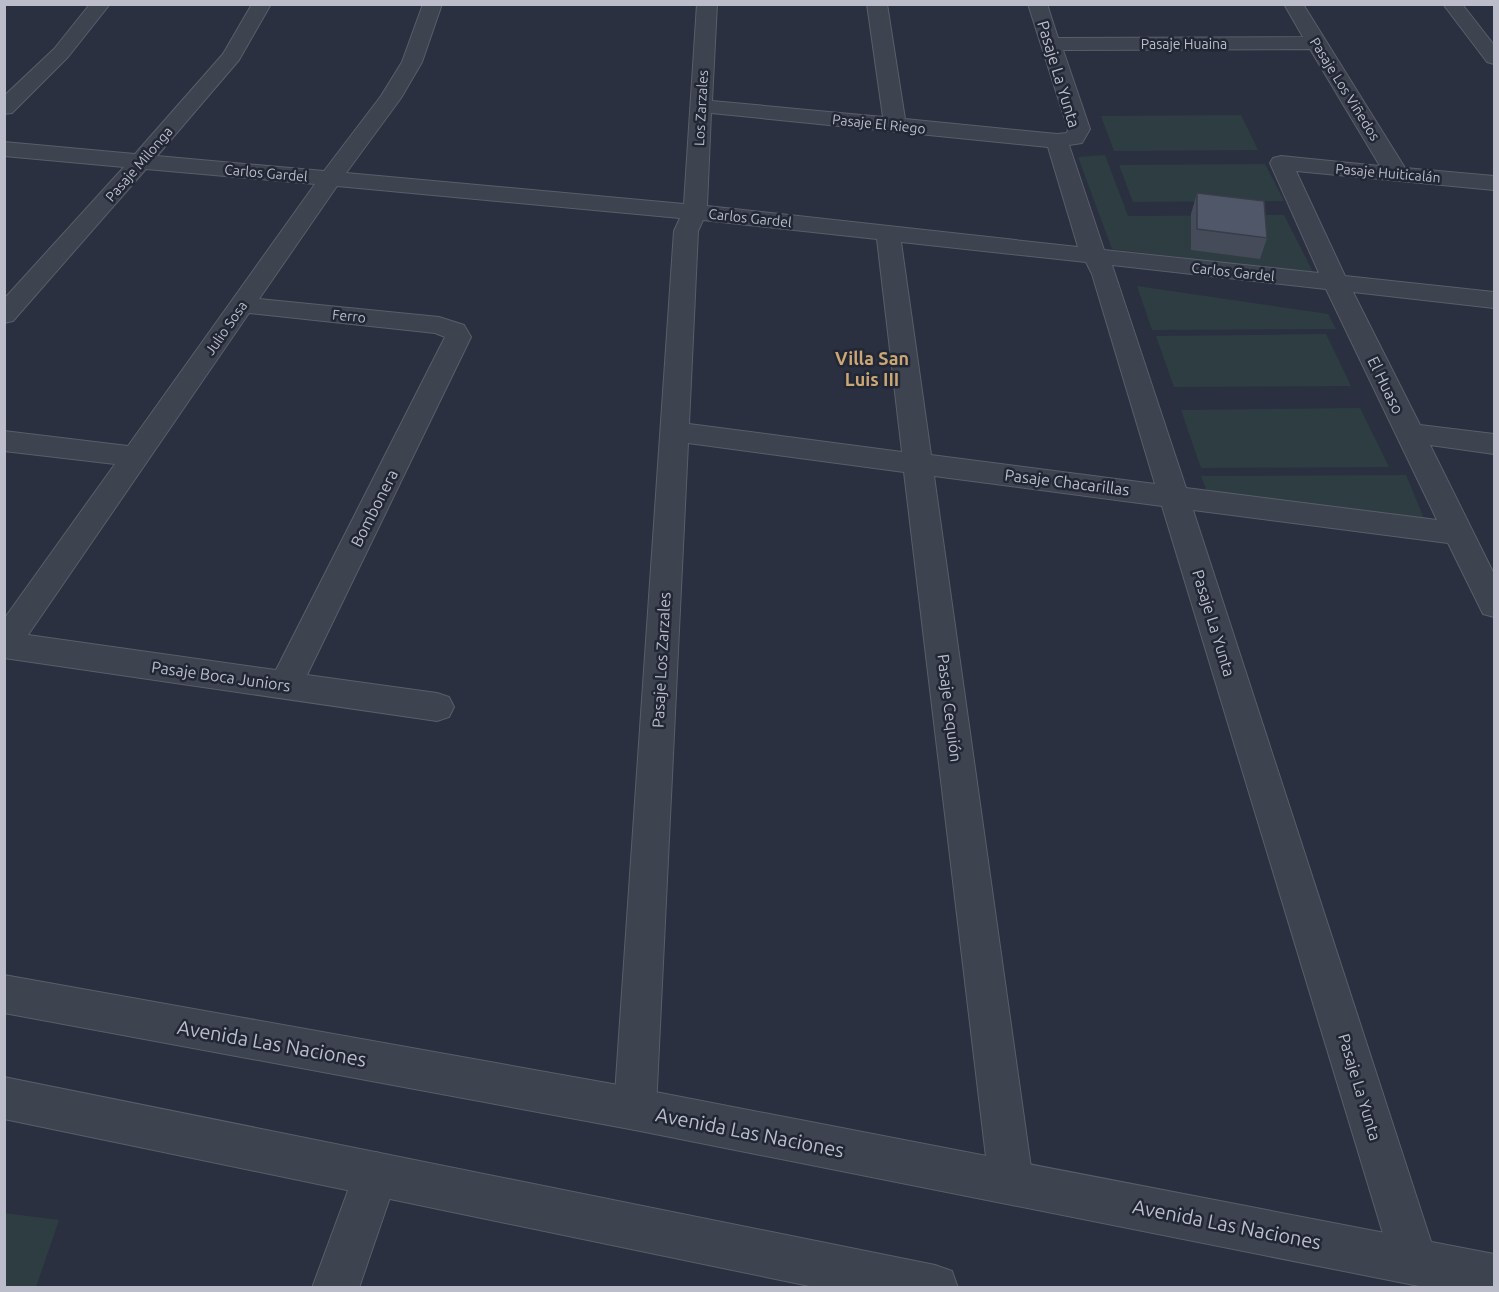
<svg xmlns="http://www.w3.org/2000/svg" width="1499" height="1292" viewBox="0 0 1499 1292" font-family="Ubuntu,sans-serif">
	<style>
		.green { fill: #2d3d42 }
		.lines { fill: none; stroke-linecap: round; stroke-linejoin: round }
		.minor-casing { stroke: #595e6a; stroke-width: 2 }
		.tertiary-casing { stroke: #595e6a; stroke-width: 2 }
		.minor { fill: #3e4350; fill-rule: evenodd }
		.tertiary { fill: #3e4350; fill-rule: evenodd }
		.wall { fill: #454b59 }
		.building { fill: #505768; stroke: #383d49; stroke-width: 1.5 }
		.labels { text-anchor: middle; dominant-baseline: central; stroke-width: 5; stroke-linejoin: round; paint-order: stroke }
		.far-street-label { font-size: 14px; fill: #bbbeca; stroke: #222735 }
		.street-label { font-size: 16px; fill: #bbbeca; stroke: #222735 }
		.neighbourhood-label { font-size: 18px; font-weight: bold; fill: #cba775; stroke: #222735 }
		.near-street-label { font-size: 20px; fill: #bbbeca; stroke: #222735 }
	</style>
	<rect width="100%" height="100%" fill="#2a3040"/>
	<g class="green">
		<path d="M1241 115 1258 150 1114 151 1101 116Z"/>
		<path d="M1105 155 1128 216 1284 215 1314 274 1112 249 1078 157Z"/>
		<path d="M1265 164 1284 201 1133 202 1119 165Z"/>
		<path d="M1137 286 1328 314 1336 329 1152 330Z"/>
		<path d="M1326 334 1351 386 1174 387 1156 336Z"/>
		<path d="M1360 408 1389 467 1201 468 1181 410Z"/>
		<path d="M1406 475 1425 521 1207 491 1201 476Z"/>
		<path d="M4 1213 59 1220 36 1287H5Z"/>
	</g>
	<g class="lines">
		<defs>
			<g id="minor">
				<path d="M90 4H110L68 57 12 113 4 114V96L54 49Z"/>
				<path d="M252 4H271L239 60 157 156 324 171 381 96 402 62 423 4H442L422 62 401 98 346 173 684 204 697 4H717L712 101 883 117 867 4H887L905 119 1057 134 1067 133 1068 129 1028 4H1047L1058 38 1303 37 1284 4H1303L1405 168 1494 176V190L1296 171 1345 276 1494 292V308L1353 292 1420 425 1494 434V454L1430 445 1494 574V617L1483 614 1448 543 1193 510 1437 1260 1430 1276 1414 1283 1398 1276 1391 1260 1162 506 934 476 1033 1182 1027 1198 1011 1204 995 1198 989 1182 904 472 688 443 656 1109 650 1124 635 1130 620 1124 614 1109 674 231 680 218 337 186 259 299 439 317 464 325 471 337 307 675 437 693 449 697 454 707 449 717 437 721 4 658V619L115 464 4 451V431L128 446 315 184 146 169 13 321 4 323V299L124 167 4 156V142L135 154 223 54ZM1310 49 1380 166 1281 156 1273 158 1270 163 1319 273 1104 250 1069 145 1082 143 1090 129 1063 50ZM711 113 1048 147 1078 247 707 206ZM703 220 877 239 902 452 689 424 698 231ZM901 242 1086 262 1092 274 1155 484 931 455ZM1112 265 1326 289 1437 520 1186 488ZM249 313 435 333 445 337 276 670 28 635Z"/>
				<path d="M1443 4H1462L1494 45V64L1487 62Z"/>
				<path d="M376 1152 392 1158 398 1174 359 1288H312L360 1158Z"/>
			</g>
			<g id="tertiary">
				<path d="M4 975 635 1088 1494 1254V1288H1429L635 1130 4 1013Z"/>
				<path d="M4 1077 935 1265 952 1271 958 1288H819L4 1119Z"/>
			</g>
		</defs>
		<use href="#minor" class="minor-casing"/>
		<use href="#tertiary" class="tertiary-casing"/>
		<use href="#minor" class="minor"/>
		<use href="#tertiary" class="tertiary"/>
	</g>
	<path class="wall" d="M1197 193 1267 238 1260 259 1191 250V214Z"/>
	<path class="building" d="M1197 193 1264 201 1267 238 1197 229Z"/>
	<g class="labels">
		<g class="far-street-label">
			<text x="1184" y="44">Pasaje Huaina</text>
			<text transform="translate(1345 89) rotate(58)">Pasaje Los Viñedos</text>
			<text transform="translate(701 108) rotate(-87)">Los Zarzales</text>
			<text transform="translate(879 124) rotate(6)">Pasaje El Riego</text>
			<text transform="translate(139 164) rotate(-49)">Pasaje Milonga</text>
			<text transform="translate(266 173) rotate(5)">Carlos Gardel</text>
			<text transform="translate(1388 173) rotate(5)">Pasaje Huiticalán</text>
			<text transform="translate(750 218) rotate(6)">Carlos Gardel</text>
			<text transform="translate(1233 272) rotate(6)">Carlos Gardel</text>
			<text transform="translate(349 316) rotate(6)">Ferro</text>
			<text transform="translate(226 328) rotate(-55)">Julio Sosa</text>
		</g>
		<g class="street-label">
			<text transform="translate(1059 74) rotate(73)">Pasaje La Yunta</text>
			<text transform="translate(1386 385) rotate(64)">El Huaso</text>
			<text transform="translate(1067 482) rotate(7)">Pasaje Chacarillas</text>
			<text transform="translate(374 508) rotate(-63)">Bombonera</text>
			<text transform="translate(1214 623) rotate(73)">Pasaje La Yunta</text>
			<text transform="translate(661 660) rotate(-87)">Pasaje Los Zarzales</text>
			<text transform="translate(221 676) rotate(8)">Pasaje Boca Juniors</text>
			<text transform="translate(950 708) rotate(83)">Pasaje Cequión</text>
			<text transform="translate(1360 1087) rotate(73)">Pasaje La Yunta</text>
		</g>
		<g class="neighbourhood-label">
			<text x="872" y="358">Villa San<tspan x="872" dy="21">Luis III</tspan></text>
		</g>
		<g class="near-street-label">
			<text transform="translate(272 1043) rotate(10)">Avenida Las Naciones</text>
			<text transform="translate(750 1132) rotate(11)">Avenida Las Naciones</text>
			<text transform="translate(1227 1224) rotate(11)">Avenida Las Naciones</text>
		</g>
	</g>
	<rect width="1499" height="1292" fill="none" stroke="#bbbeca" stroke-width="12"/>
</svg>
